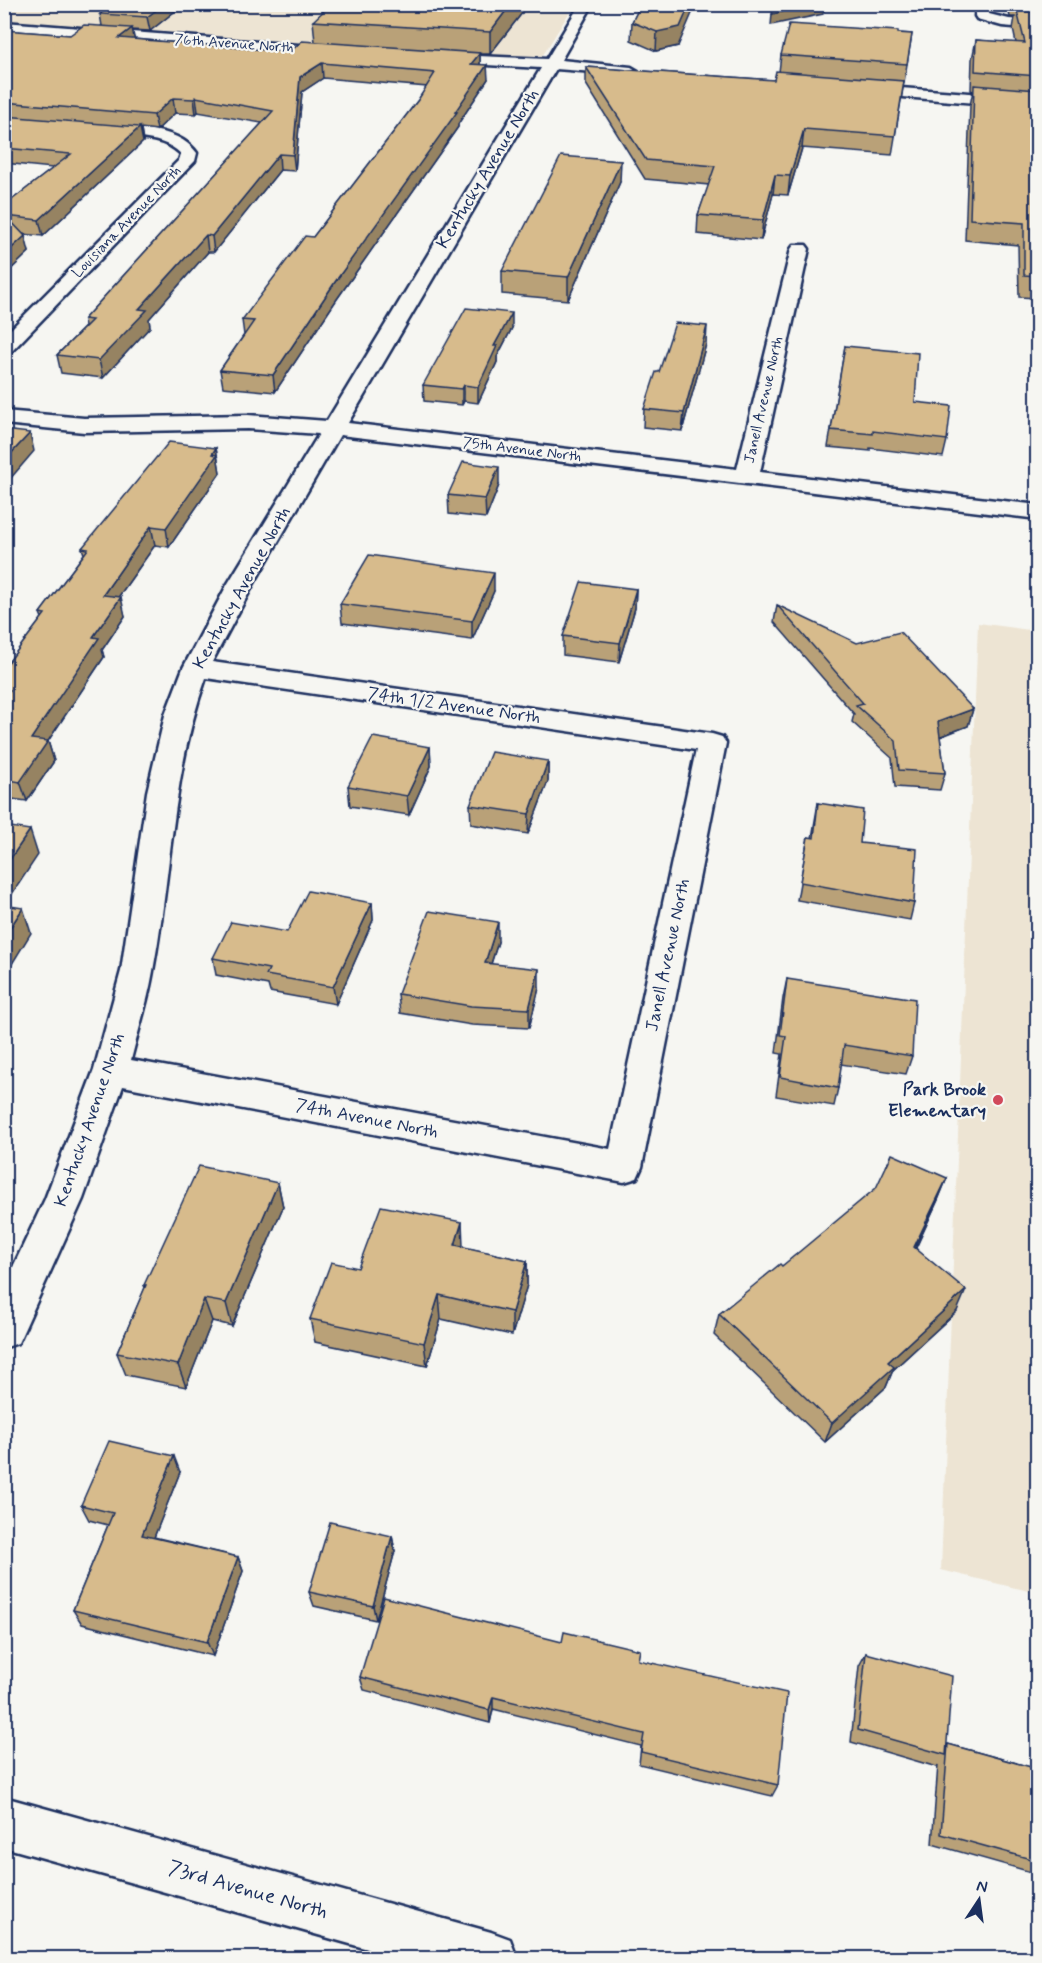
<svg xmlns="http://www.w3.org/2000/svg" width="1042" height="1963" viewBox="0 0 1042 1963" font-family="Mynerve,sans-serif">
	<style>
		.built { fill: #ede4d3 }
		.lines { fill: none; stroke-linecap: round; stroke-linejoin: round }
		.minor-casing { stroke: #1b2f5e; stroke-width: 5 }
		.minor { fill: #f6f6f2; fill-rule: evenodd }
		.wall { fill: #b9a178; stroke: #1b2f5e; stroke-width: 1.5 }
		.shaded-wall { fill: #968362; stroke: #1b2f5e; stroke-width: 1.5 }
		.building { fill: #d7bb8c; stroke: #1b2f5e; stroke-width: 1.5 }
		.poi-dot { fill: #d1495b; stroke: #f6f6f2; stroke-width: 2 }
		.labels { text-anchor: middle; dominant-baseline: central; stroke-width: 4.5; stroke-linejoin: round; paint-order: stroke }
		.far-street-label { font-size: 15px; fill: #1b2f5e; stroke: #f6f6f2 }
		.street-label { font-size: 18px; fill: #1b2f5e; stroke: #f6f6f2 }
		.poi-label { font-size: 18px; font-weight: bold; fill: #1b2f5e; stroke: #f6f6f2; text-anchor: end }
		.near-street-label { font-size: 21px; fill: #1b2f5e; stroke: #f6f6f2 }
	</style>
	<rect width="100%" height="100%" fill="#f6f6f2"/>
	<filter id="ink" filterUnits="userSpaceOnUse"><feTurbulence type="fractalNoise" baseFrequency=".0167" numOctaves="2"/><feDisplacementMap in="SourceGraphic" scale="12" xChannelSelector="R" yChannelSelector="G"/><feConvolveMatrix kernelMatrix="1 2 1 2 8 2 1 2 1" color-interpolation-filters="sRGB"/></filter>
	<g filter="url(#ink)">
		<g class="built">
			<path d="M4 5H574L543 55 536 59 400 54 5 23Z"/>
			<path d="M978 623 1037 631V1593L941 1570Z"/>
		</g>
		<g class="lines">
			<defs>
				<g id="minor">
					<path d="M580 4H593L561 60 631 67 638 71 631 75 556 69 348 423 737 469 791 249 794 245H806L809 249 760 472 1038 505V519L340 435 253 585 212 662 712 734 722 737 726 743 642 1167 637 1178 624 1182 123 1086 83 1199 24 1330 18 1343 4 1348V1286L45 1199 94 1070 121 971 147 792 165 715 183 668 227 585 319 434 248 429 84 432 4 424V411L84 418 248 415 327 421 541 68 434 62 427 58 434 54 547 59ZM206 678 696 750 610 1149 131 1060C138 1031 148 1001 153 971 172 871 171 776 206 678Z"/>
					<path d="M976 4H990L989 14 1009 19 1038 21V29L1002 26 977 19 975 16Z"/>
					<path d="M4 22 338 48 345 52 338 56 4 30Z"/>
					<path d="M859 85 1038 98V108L854 93 851 90 854 87Z"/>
					<path d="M97 126C129 129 176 124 197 153L195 161 11 352 4 354V336L179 160 181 154C158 131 120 141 91 134L89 131Z"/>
					<path d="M4 1797 491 1932 510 1939 517 1958H400L4 1847Z"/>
				</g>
			</defs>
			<use href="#minor" class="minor-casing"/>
			<use href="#minor" class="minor"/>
		</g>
		<g class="wall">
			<path d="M113 4H184L150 31 132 30 134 39 290 52 315 42 313 21 522 13 490 54H480V65L488 79 458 124V127L337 299 275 392 223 387 220 370 244 335 242 320 313 237 418 100 427 87 323 78 302 92 295 171 280 170 214 252H208L149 319 150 327 103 378 61 373 57 355 85 327 84 319 262 123 198 112 196 114 175 113 157 130 141 128 143 142 43 236 23 234 29 252 4 276V206L53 168 4 163V30L70 35 102 26 100 14Z"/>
			<path d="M641 4 678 46 656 51 631 40 632 22Z"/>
			<path d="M1007 4H1038V298L1019 297 1018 245 965 240 970 105 973 91 971 90 972 59 976 40 1016 43 1013 29 1015 17H1010Z"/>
			<path d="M898 33 912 34 892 155 802 148 788 195 773 194 761 240 697 234 698 215 709 185 645 179 586 84V67L774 80 779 72 781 55Z"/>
			<path d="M620 182 568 300 502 294V271Z"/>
			<path d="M512 328 497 357V362L478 403 464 401 462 405 424 401 423 385Z"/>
			<path d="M706 344 682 431 643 427 644 409Z"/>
			<path d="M845 346 915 402 947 440 943 457 870 448V451L828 447Z"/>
			<path d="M216 448 220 473 169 547 155 545 119 596 125 616 102 650 104 657 48 741 54 761 27 801 4 798V668L42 618 40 613 84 554 82 548Z"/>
			<path d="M499 485 486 518 449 514 448 495Z"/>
			<path d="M636 589 635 608 619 662 563 655V636Z"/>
			<path d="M494 591 472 640 342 623 340 604Z"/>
			<path d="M777 605 973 709 968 726 940 737 945 773 940 790 895 787 892 758 852 722 854 714 774 622Z"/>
			<path d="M430 747 431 766 409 815 350 806 348 786Z"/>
			<path d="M548 761V781L528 834 471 824 470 805Z"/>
			<path d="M818 803 860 843 914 903 910 920 797 900 808 837 812 838Z"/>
			<path d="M372 903 373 920 336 1004 270 992 268 985 216 975 213 958Z"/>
			<path d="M498 942 491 964 539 988 529 1028 472 1025 400 1013 398 994Z"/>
			<path d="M787 979 912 1056 906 1074 841 1064 838 1088 834 1106 776 1096 782 1054 776 1053 783 998Z"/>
			<path d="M947 1178 938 1200 916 1248 957 1311 893 1370 886 1387 825 1442 714 1335 719 1314 782 1266Z"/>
			<path d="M278 1183 283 1207 232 1326 212 1321 186 1387 126 1375 117 1353 145 1288 144 1285Z"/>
			<path d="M463 1247 527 1261V1285L512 1335 441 1319 427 1366 315 1342 310 1319 358 1268Z"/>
			<path d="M180 1472 154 1537 238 1557 243 1571 213 1656 82 1624 73 1610 108 1525 89 1520 81 1505Z"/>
			<path d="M392 1536 395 1551 376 1620 314 1606 309 1592Z"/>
			<path d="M562 1642 638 1660 778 1785 772 1796 639 1764 641 1746 493 1709 490 1723 364 1690 360 1677Z"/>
			<path d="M866 1653 946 1746 948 1744 1038 1769V1874L932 1844 938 1765 937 1767 851 1742 859 1666Z"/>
		</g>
		<g class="shaded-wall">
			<path d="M164 4H184L150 31 147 17Z"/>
			<path d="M511 4H522V13L490 54V32Z"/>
			<path d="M690 4H696L678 46 656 51 657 32Z"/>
			<path d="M815 4H826L823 14 771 25 772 14Z"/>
			<path d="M132 28 135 42 119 38Z"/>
			<path d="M480 53V67L471 64Z"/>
			<path d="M322 63 323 78 302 92 295 171 293 155 300 77Z"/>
			<path d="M487 65 488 79 458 124V127L337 299 275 392 273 375 335 282Z"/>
			<path d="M196 97 198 112 196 114 194 99Z"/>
			<path d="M173 98 175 113 157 130 154 115Z"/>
			<path d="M140 127 143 142 43 236 39 220Z"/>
			<path d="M804 129 802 148 788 195 790 176Z"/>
			<path d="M279 154 280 170 214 252 212 236Z"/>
			<path d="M621 161 620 182 568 300V277Z"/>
			<path d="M775 175 773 194 761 240 763 220Z"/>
			<path d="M206 235 208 252 149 319 150 327 103 378 99 360 139 309Z"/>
			<path d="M25 236 29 252 4 276V255Z"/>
			<path d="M512 313V328L497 357V362L478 403V387L494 346Z"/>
			<path d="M707 326 706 344 682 431 684 413Z"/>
			<path d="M464 385V401L462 405V389Z"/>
			<path d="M30 433 34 451 4 486V461Z"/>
			<path d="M216 448 220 473 169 547 166 528Z"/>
			<path d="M499 467V485L486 518 485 499Z"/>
			<path d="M151 526 155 545 107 613 103 595Z"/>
			<path d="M494 573V591L472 640V621Z"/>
			<path d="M636 589 635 608 619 662 620 643Z"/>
			<path d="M121 597 125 616 102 650 104 657 48 741 54 761 27 801 20 782 31 739 93 637Z"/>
			<path d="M973 709 968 726 933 739 938 722Z"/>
			<path d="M430 747 431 766 409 815 407 796Z"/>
			<path d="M548 761V781L528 834 529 814Z"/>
			<path d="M30 830 38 855 4 906V868Z"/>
			<path d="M372 903 373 920 336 1004 333 987Z"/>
			<path d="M23 908 31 933 4 977V937Z"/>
			<path d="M498 922V942L485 982V963Z"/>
			<path d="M539 969V988L529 1028V1009Z"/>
			<path d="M947 1178 938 1200 906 1268 914 1247Z"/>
			<path d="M278 1183 283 1207 232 1326 226 1303Z"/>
			<path d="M462 1222 463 1246 455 1245Z"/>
			<path d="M527 1261V1285L512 1335V1312Z"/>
			<path d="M966 1290 957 1311 893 1370 886 1387 825 1442 832 1423 888 1362Z"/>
			<path d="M439 1295 441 1319 427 1366 424 1343Z"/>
			<path d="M204 1299 212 1321 186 1387 178 1365Z"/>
			<path d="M174 1456 180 1472 149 1550 142 1535Z"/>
			<path d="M392 1536 395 1551 376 1620 373 1606Z"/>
			<path d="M238 1557 243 1571 213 1656 207 1642Z"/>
			<path d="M493 1697V1709L490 1723 489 1710Z"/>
		</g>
		<g class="building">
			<path d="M113 4H164L147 17 100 14Z"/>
			<path d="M331 4H511L490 32 313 21Z"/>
			<path d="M641 4H690L680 27 657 32 632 22Z"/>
			<path d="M775 4H815L772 14Z"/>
			<path d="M1017 11 1038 12V76L975 71 976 40 1025 43Z"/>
			<path d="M789 24 898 31V33L912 34 907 64 781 55Z"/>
			<path d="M84 25 132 28 119 38 290 52 302 41 480 53 471 64 487 65 455 112H457L335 282 273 375 220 370 254 321 242 320 305 236 313 237 418 100 435 73 322 63 300 77 293 155 279 154 212 236 206 235 139 309 147 310 99 360 57 355 92 320 84 319 273 111 196 97 194 99 173 98 154 115 4 102V30L70 35Z"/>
			<path d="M586 67 774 80 776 71 904 81 895 136 804 129 790 176 775 175 763 220 698 215 715 166 646 160Z"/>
			<path d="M974 85 1038 90V276L1024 275V223L970 219Z"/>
			<path d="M4 116 140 127 39 220 6 216 25 236 4 255V206L71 154 4 148Z"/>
			<path d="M561 156 621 161 568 277 502 271Z"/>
			<path d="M466 308 512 313 494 346H497L478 387 464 385 462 389 423 385Z"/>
			<path d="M675 323 707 326 684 413 644 409 656 372H659Z"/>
			<path d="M845 346 918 353 915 402 951 406 947 440 873 431V434L831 430Z"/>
			<path d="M4 430 30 433 4 461Z"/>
			<path d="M169 442 216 448 212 454 217 455 166 528 151 526 103 595 121 597 93 637 99 638 31 739 48 741 20 782 4 779V697L10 690 4 689V668L45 614 40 613 88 549 82 548Z"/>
			<path d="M463 462 499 467 485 499 448 495Z"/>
			<path d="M369 555 494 573 472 621 340 604Z"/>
			<path d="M581 582 636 589 620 643 563 636Z"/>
			<path d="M777 605 857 643 900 632 973 709 938 722 945 773 899 770 896 741 856 705 863 703Z"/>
			<path d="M373 737 430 747 407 796 348 786Z"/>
			<path d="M491 752 548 761 529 814 470 805Z"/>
			<path d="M818 803 863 810 860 843 917 849 914 903 800 882 808 837 814 838Z"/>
			<path d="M4 826 30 830 4 868Z"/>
			<path d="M308 891 372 903 333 987 266 975 269 969 213 958 231 922 287 932Z"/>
			<path d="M4 905 23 908 4 937Z"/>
			<path d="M429 911 498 922 485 963 539 969 529 1009 471 1006 398 994Z"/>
			<path d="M787 979 915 999 912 1056 844 1045 838 1088 780 1077 786 1036 780 1035Z"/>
			<path d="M892 1154 947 1178 914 1247 966 1290 888 1362 894 1367 832 1423 719 1314 780 1264 782 1266 876 1188Z"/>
			<path d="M199 1166 278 1183 226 1303 204 1299 178 1365 117 1353 146 1285H144Z"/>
			<path d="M381 1206 462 1222 455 1245 527 1261 512 1312 439 1295 424 1343 310 1319 331 1262 358 1268Z"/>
			<path d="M109 1441 174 1456 142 1535 238 1557 207 1642 73 1610 113 1513 81 1505Z"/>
			<path d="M330 1522 392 1536 373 1606 309 1592Z"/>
			<path d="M384 1597 562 1642 564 1632 640 1650 638 1660 787 1693 778 1785 641 1752 644 1734 493 1697 489 1710 360 1677Z"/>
			<path d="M866 1653 952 1676 946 1755 858 1730Z"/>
			<path d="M948 1744 1038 1769V1861L941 1834Z"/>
		</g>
	</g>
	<circle class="poi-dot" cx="998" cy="1100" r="6"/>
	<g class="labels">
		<g class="far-street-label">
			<text transform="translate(234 44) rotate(4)">76th Avenue North</text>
			<text transform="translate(127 222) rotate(-46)">Louisiana Avenue North</text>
			<text transform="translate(764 400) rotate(-77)">Janell Avenue North</text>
			<text transform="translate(522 450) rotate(7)">75th Avenue North</text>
		</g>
		<g class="street-label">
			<text transform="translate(488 169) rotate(-59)">Kentucky Avenue North</text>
			<text transform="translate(242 588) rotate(-61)">Kentucky Avenue North</text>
			<text transform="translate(454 706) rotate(8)">74th 1/2 Avenue North</text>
			<text transform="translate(668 955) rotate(-78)">Janell Avenue North</text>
			<text transform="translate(367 1119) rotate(11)">74th Avenue North</text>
			<text transform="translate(90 1120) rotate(-71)">Kentucky Avenue North</text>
		</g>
		<g class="poi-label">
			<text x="986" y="1090">Park Brook<tspan x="986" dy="21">Elementary</tspan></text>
		</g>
		<g class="near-street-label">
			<text transform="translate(248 1890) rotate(16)">73rd Avenue North</text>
		</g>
	</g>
	<rect width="1042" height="1963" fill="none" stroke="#f6f6f2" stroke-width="24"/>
	<rect x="12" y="12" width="1018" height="1939" fill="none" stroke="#1b2f5e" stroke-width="2" filter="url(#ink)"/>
	<g transform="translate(979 1900) rotate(13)" stroke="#f6f6f2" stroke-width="4.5" paint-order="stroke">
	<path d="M0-4.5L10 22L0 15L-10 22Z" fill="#1b2f5e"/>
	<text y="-9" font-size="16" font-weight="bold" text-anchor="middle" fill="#1b2f5e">N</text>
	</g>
</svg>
